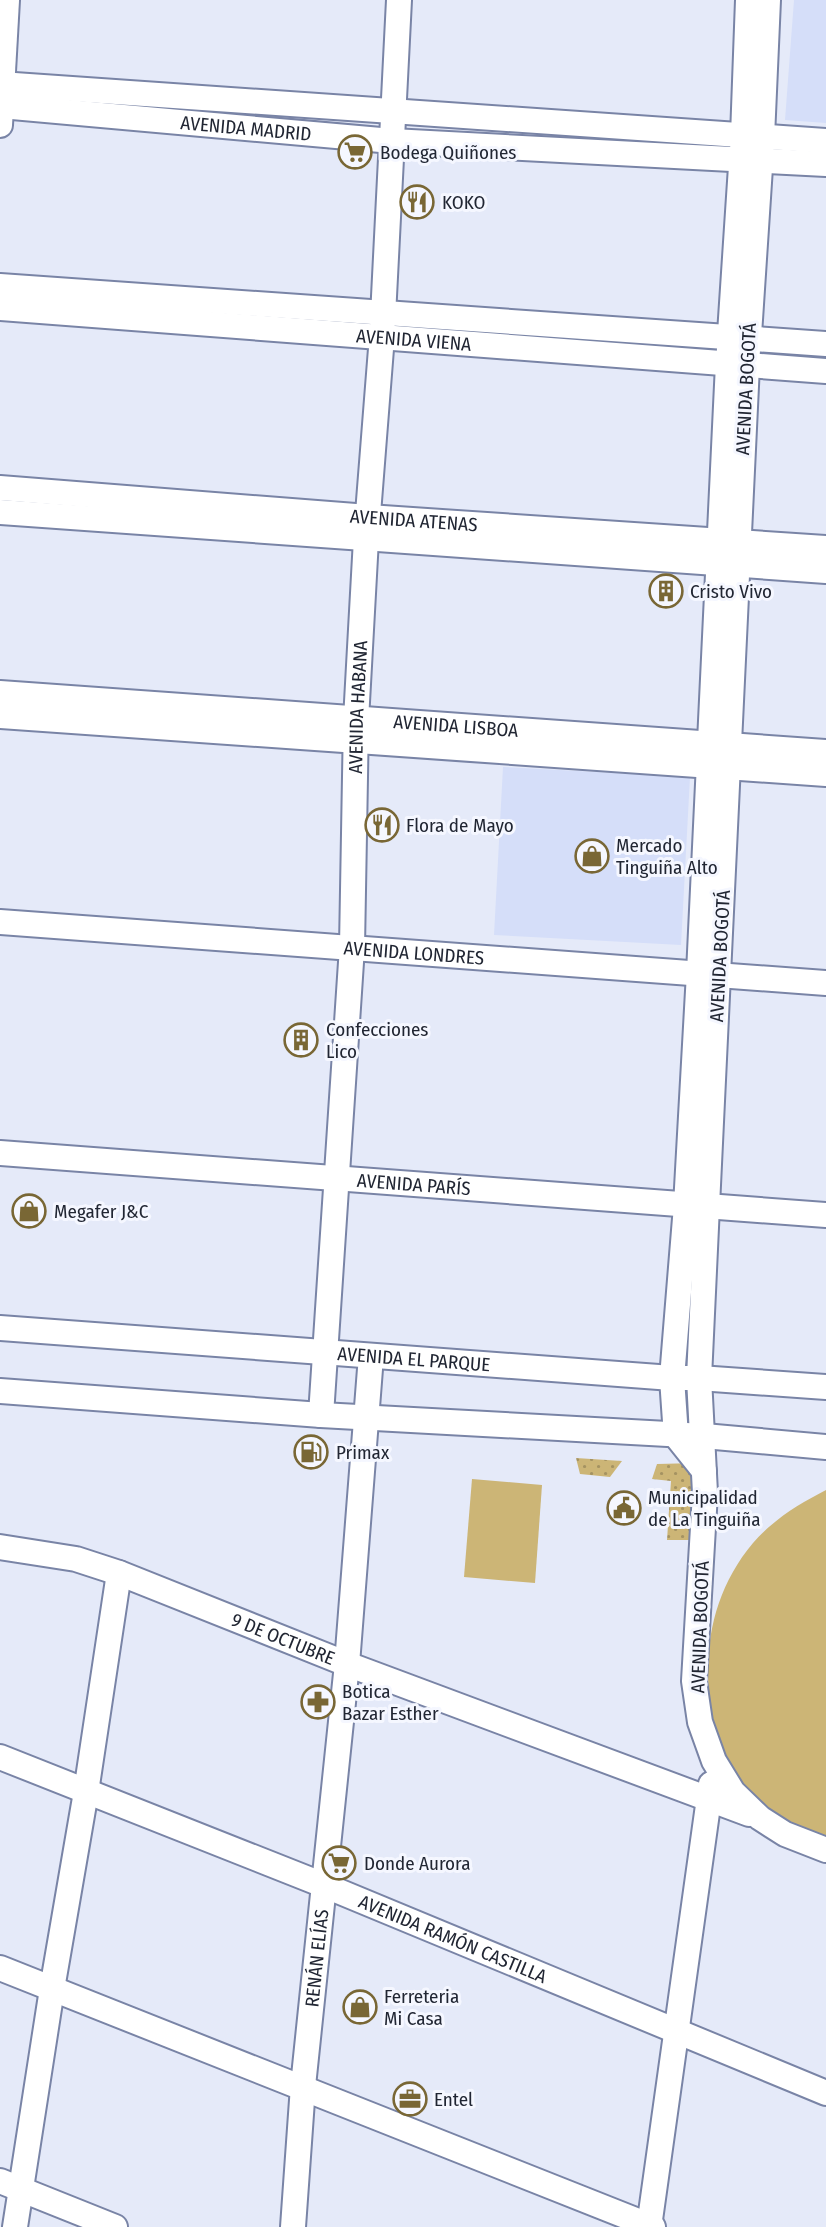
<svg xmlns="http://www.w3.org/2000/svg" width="826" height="2227" viewBox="0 0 826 2227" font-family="'Fira Sans Condensed',sans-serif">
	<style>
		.built { fill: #d5def9 }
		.park { fill: url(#park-dots) }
		.pitch { fill: #ccb576 }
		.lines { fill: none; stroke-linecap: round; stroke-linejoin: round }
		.minor-casing { stroke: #7984a6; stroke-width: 28 }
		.minor { stroke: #fff; stroke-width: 24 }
		.labels { text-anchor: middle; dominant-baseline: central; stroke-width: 6; stroke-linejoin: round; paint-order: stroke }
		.street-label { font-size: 19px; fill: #212633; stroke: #f5f7ff }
		.poi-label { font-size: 19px; fill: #212633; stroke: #f5f7ff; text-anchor: start }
	</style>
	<defs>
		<pattern id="park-dots" width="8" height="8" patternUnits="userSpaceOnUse" patternTransform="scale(1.75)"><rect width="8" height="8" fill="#ccb576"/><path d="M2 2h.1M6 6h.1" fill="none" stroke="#a59361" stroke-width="1.8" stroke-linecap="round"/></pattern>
	</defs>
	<rect width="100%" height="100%" fill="#e5eaf9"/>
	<g class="built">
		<path d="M794 0H826V123L785 120Z"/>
		<path d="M503 767 690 777 681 945 494 935Z"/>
	</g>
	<g class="park">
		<path d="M576 1458 622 1461 610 1477 580 1474Z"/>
		<path d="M697 1463 689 1540H667L671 1481 652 1479 657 1464Z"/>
	</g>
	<g class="pitch">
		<path d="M472 1479 542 1485 535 1583 464 1577Z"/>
		<path d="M826 1490V1842C812 1837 801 1830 788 1822 780 1817 769 1812 761 1805 723 1772 709 1724 708 1676 707 1627 721 1581 753 1543 774 1519 799 1504 826 1490Z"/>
	</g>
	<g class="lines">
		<defs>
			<g id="minor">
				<path d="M768 0 762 137 747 365 707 1206 699 1378 705 1493 694 1681 700 1722 714 1761 733 1792 760 1818 785 1834 826 1850"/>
				<path d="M0 84 826 141"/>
				<path id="s1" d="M0 106 392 141 826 164"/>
				<path d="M0 125 7 0"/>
				<path d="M0 286 826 344"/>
				<path id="s2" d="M0 308 826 371"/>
				<path id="s3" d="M0 488 368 517 826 548"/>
				<path d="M0 512 826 571"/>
				<path id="s4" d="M0 693 826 752"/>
				<path d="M0 716 826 774"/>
				<path id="s5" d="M0 922 826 983"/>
				<path id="s6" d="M0 1153 826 1215"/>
				<path id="s7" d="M0 1328 672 1378H699L826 1387"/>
				<path d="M0 1391 321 1415 704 1436 826 1447"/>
				<path id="s8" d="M321 1415 352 947 356 720 366 539 382 336 399 0"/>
				<path d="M704 1471 676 1436 672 1378 686 1206 699 973 728 364 743 136 748 0"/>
				<path id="s9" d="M0 1547 76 1559 119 1573 347 1664 749 1814"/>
				<path id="s10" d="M0 1757 326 1886 826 2093"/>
				<path d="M0 1968 653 2227"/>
				<path d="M0 2181 115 2227"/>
				<path d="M15 2227 52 1989 86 1792 119 1573"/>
				<path id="s11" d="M293 2227 303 2086 347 1664 371 1356"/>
				<path d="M649 2227 711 1784"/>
			</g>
		</defs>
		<use href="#minor" class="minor-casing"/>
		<use href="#minor" class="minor"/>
	</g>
	<defs>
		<symbol id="supermarket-ring" viewBox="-11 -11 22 22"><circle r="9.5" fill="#f5f7ff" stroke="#796735" stroke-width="1.5"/><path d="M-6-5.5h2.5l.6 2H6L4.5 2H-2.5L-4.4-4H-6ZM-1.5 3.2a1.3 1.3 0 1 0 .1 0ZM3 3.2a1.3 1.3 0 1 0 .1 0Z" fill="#796735"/></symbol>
		<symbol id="restaurant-ring" viewBox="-11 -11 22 22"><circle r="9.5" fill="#f5f7ff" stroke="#796735" stroke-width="1.5"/><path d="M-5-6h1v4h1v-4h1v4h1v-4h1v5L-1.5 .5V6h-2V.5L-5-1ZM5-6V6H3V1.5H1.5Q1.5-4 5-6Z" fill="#796735"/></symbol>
		<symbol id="building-ring" viewBox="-11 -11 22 22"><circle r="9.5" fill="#f5f7ff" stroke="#796735" stroke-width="1.5"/><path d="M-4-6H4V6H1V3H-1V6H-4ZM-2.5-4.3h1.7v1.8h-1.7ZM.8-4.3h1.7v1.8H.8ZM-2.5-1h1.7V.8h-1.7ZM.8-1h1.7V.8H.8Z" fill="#796735"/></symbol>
		<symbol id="shop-ring" viewBox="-11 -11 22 22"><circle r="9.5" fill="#f5f7ff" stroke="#796735" stroke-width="1.5"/><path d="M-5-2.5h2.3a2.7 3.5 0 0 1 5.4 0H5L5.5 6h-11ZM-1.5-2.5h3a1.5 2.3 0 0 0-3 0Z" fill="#796735"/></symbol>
		<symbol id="fuel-ring" viewBox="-11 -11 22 22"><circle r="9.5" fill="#f5f7ff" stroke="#796735" stroke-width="1.5"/><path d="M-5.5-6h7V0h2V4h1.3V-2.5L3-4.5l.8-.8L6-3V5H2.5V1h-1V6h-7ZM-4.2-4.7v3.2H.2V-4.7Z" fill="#796735"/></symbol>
		<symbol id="civic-ring" viewBox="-11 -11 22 22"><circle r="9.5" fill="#f5f7ff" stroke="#796735" stroke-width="1.5"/><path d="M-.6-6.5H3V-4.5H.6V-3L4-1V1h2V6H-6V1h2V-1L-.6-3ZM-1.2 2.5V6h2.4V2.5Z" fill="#796735"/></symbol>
		<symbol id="pharmacy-ring" viewBox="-11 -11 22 22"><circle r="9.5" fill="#f5f7ff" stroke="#796735" stroke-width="1.5"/><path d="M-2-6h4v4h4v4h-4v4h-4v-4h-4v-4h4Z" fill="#796735"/></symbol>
		<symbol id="office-ring" viewBox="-11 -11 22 22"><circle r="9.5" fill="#f5f7ff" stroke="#796735" stroke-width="1.5"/><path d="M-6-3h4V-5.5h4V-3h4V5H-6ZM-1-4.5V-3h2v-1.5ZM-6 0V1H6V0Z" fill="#796735"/></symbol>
	</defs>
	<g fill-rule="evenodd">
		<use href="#supermarket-ring" x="336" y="133" width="38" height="38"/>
		<use href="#restaurant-ring" x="398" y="183" width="38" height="38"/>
		<use href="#building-ring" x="647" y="572" width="38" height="38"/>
		<use href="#restaurant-ring" x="363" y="806" width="38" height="38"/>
		<use href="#shop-ring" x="573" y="837" width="38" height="38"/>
		<use href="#building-ring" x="282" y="1021" width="38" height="38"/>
		<use href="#shop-ring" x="10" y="1192" width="38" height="38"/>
		<use href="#fuel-ring" x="292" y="1433" width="38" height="38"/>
		<use href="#civic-ring" x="605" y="1489" width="38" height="38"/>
		<use href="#pharmacy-ring" x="299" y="1683" width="38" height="38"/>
		<use href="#supermarket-ring" x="320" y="1844" width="38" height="38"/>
		<use href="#shop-ring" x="341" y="1988" width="38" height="38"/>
		<use href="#office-ring" x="391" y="2080" width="38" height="38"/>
	</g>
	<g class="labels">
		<g class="street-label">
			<text stroke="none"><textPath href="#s1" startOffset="247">AVENIDA MADRID</textPath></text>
			<text stroke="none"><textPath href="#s2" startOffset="415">AVENIDA VIENA</textPath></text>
			<text transform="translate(746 389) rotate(-87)">AVENIDA BOGOTÁ</text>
			<text stroke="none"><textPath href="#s3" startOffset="415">AVENIDA ATENAS</textPath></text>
			<text stroke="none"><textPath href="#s8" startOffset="709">AVENIDA HABANA</textPath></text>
			<text stroke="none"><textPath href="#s4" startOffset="457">AVENIDA LISBOA</textPath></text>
			<text stroke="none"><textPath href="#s5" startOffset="415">AVENIDA LONDRES</textPath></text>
			<text transform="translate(720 956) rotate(-87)">AVENIDA BOGOTÁ</text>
			<text stroke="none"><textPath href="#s6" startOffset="415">AVENIDA PARÍS</textPath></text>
			<text stroke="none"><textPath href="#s7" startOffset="415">AVENIDA EL PARQUE</textPath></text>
			<text transform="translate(700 1627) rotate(-88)">AVENIDA BOGOTÁ</text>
			<text stroke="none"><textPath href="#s9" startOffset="299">9 DE OCTUBRE</textPath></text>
			<text stroke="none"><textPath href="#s10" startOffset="488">AVENIDA RAMÓN CASTILLA</textPath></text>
			<text stroke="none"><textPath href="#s11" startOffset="270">RENÁN ELÍAS</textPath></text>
		</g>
		<g class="poi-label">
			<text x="380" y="152">Bodega Quiñones</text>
			<text x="442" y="202">KOKO</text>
			<text x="690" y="591">Cristo Vivo</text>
			<text x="406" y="825">Flora de Mayo</text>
			<text x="616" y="845">Mercado<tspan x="616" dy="22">Tinguiña Alto</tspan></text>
			<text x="326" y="1029">Confecciones<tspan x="326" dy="22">Lico</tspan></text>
			<text x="54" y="1211">Megafer J&amp;C</text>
			<text x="336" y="1452">Primax</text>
			<text x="648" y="1497">Municipalidad<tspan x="648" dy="22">de La Tinguiña</tspan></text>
			<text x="342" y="1691">Botica<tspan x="342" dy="22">Bazar Esther</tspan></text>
			<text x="364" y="1863">Donde Aurora</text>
			<text x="384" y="1996">Ferreteria<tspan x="384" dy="22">Mi Casa</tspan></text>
			<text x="434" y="2099">Entel</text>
		</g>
	</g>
</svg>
